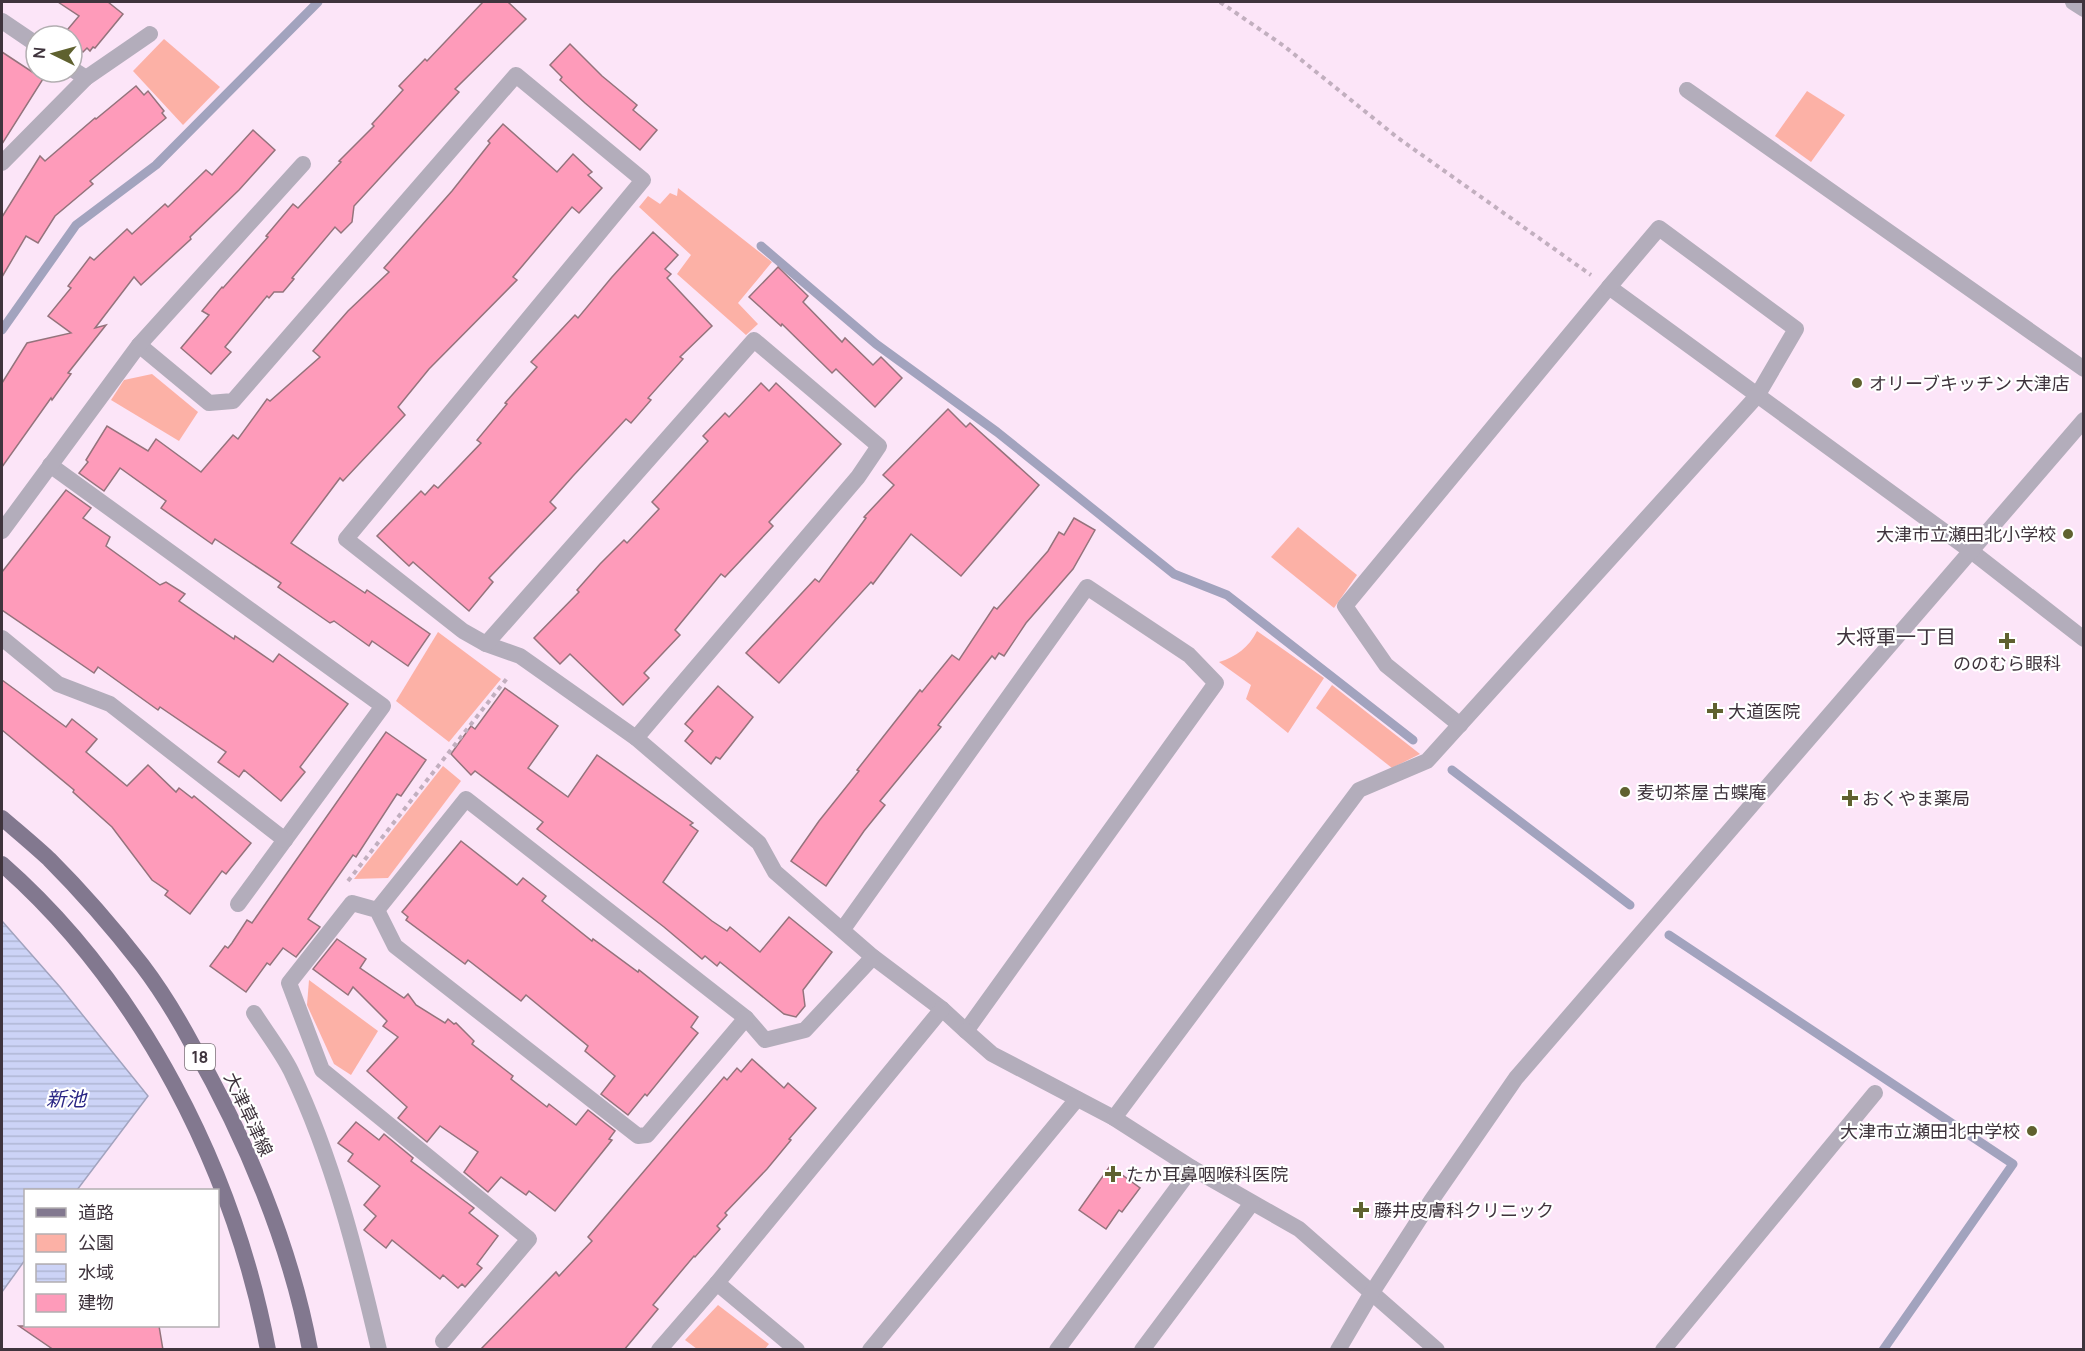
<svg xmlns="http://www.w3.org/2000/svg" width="2085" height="1351" viewBox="0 0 2085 1351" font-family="Manrope,'Noto Sans JP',sans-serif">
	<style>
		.green { fill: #fcb1a6 }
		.water { fill: url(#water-rules); stroke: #a2a3be; stroke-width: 1.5 }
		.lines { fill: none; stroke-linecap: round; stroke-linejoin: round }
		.stream { stroke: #a2a3be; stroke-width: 9 }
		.building { fill: #fe9bba; stroke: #94737c; stroke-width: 1.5 }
		.path { stroke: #c2afbf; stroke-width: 4; stroke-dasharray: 4.5 4.5; stroke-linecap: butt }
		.minor { stroke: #b3adbb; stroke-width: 16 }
		.tertiary { stroke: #b3adbb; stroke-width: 16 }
		.primary { stroke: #82788f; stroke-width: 16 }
		.poi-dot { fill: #5f612f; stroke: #fff; stroke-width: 2 }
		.labels { text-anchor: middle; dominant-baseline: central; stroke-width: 4.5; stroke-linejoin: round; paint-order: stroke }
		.shield { fill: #fff; stroke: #797177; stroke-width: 1.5 }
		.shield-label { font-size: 16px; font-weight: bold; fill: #3f343d }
		.poi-label { font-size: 18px; fill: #3f343d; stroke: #fff; text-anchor: start }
		.street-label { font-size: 18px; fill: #3f343d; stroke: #fff }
		.neighbourhood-label { font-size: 20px; fill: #3f343d; stroke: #fff }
		.water-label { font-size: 20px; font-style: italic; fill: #292584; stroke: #fff }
	</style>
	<defs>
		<pattern id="water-rules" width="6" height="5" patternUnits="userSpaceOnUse" patternTransform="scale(1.5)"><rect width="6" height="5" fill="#ccd3f6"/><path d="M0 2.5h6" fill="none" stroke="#b0b6d4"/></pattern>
	</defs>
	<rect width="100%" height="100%" fill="#fce5f8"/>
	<g class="green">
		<path d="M164 39 220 87 183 125 133 71Z"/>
		<path d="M1807 91 1845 115 1811 162 1775 136Z"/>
		<path d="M678 188 772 262 738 303 758 324 746 335 677 274 691 255 639 207 648 196 660 204 670 193 677 196Z"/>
		<path d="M152 374 198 412 179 441 111 400 124 380Z"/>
		<path d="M1298 527 1357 575 1334 608 1271 557Z"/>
		<path d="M1257 631 1324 678 1288 733 1246 699 1251 685 1219 662C1236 657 1249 647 1257 631Z"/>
		<path d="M438 632 501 679 449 742 396 701Z"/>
		<path d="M1332 685 1420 754 1392 768 1316 708Z"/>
		<path d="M443 766 461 781 388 878 354 879Z"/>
		<path d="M309 980 378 1031 351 1075 334 1064 307 1005Z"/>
		<path d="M718 1305 769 1344 765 1349H697L685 1340Z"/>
	</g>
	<path class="water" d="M2 921 60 987 148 1096 77 1190H26L25 1260 2 1292Z"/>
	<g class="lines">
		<g class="stream">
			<path d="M761 246 876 344 997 432 1174 574 1227 595 1413 740"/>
			<path d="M2 330 76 225 156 165 318 2"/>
			<path d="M1452 770 1630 905"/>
			<path d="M1669 935 2013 1164 1883 1350"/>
		</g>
	</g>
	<g class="building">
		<path d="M58 2H108L123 14 95 48 93 47 90 51 87 48 83 52 72 43V36L63 35 79 16Z"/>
		<path d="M483 2H508L526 19 455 89 459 92 354 206 352 222 341 233 335 227 292 278 294 279 283 292H274L269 298 267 296 225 347 231 352 211 374 181 348 209 315 202 311 222 287 223 288 268 237 266 236 293 204 298 208 341 162 339 161 374 126 372 124 403 90 399 86 425 59 427 61Z"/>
		<path d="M570 44 602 76 637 105 633 110 657 130 640 150 585 103 560 80 562 77 550 65Z"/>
		<path d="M2 52 43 79 2 144Z"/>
		<path d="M136 86 144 95 148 91 164 111 162 113 166 118 90 181 93 184 55 216 38 243 26 236 2 277V217L40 156 45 161 95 118 96 119Z"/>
		<path d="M503 124 557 172 573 154 592 172 588 175 602 188 579 213 572 207 513 277 517 280 429 369 398 407 405 415 343 481 340 478 291 543 365 593 367 590 430 634 408 666 372 641 369 646 334 621 330 623 278 587 281 583 215 539 212 544 161 508 166 501 120 468 104 491 79 473 88 462 86 460 107 426 148 451 156 439 201 472 233 435 238 439 267 399 270 401 320 357 313 351 348 311 389 272 384 268 452 191 490 143 488 141Z"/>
		<path d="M253 130 275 150 239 190 190 237 191 239 141 285 134 277 95 328 106 325 68 373 71 374 52 400 51 398 2 467V383L27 343 71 333 48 316 71 288 68 286 90 257 94 260 127 229 132 234 165 204 168 207 206 170 212 175Z"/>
		<path d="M653 232 678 255 665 269 671 274 667 278 712 326 680 357 683 359 648 398 651 400 631 423 626 419 573 476 550 502 556 508 489 578 493 582 469 611 413 562 409 566 377 536 421 491 425 495 434 485 438 488 481 443 477 440 507 404 505 403 537 367 531 362 575 315 578 318 612 277Z"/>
		<path d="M778 267 808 296 803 302 842 342 845 338 873 365 881 357 902 378 875 407 836 369 832 373 782 324 781 326 749 297Z"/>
		<path d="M761 383 769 391 776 383 841 444 769 522 773 526 725 577 721 574 675 630 680 635 644 673 649 678 623 705 570 654 560 664 534 638 579 592 577 590 600 564 624 540 627 543 659 509 652 502 708 441 703 436 725 413 729 417Z"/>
		<path d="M948 409 966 427 970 423 1039 485 961 576 911 534 873 584 871 582 779 683 746 653 815 579 819 582 866 518 864 517 894 485 883 475Z"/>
		<path d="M66 490 91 508 83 518 110 537 106 546 160 585 166 582 185 594 179 601 234 639 235 636 273 662 279 654 348 704 300 767 305 772 281 801 244 770 239 777 218 762 226 752 160 707 158 710 98 667 94 673 2 610V572Z"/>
		<path d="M1074 518 1095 530 1073 569 1026 623 1004 656 999 653 995 659 992 656 938 725 941 727 880 801 885 805 864 831 826 886 791 861 819 821 859 771 857 770 920 690 922 692 952 655 959 660 994 607 997 609 1048 551 1059 532 1064 535Z"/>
		<path d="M2 680 66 727 72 719 97 739 86 752 127 786 148 765 176 792 179 788 192 798 194 796 251 843 226 874 222 871 190 914 165 895 168 891 152 880 112 827 73 792 74 790 2 730Z"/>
		<path d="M718 686 753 717 720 759 716 757 711 764 685 741 693 731 685 724Z"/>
		<path d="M505 688 558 726 528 768 568 797 597 755 693 823 690 825 698 831 663 882 712 921 727 931 730 927 760 952 789 917 832 952 803 990 805 1006 796 1017 784 1014 720 962 717 966 705 956 702 959 664 927 537 829 543 822 475 771 471 775 451 754 471 726 475 729Z"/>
		<path d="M386 732 426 760 401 796 397 794 356 857 353 855 308 919 320 927 296 957 283 948 270 965 267 963 246 992 210 966 225 946 228 948 232 943 247 920 252 923Z"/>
		<path d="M461 841 517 885 523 878 546 896 542 901 592 941 593 939 638 972 639 970 698 1017 691 1027 698 1033 647 1096 645 1094 628 1115 601 1094 615 1076 585 1051 588 1046 526 995 521 1001 468 960 465 964 406 920 408 917 402 912Z"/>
		<path d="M337 939 366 959 360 968 404 998 408 994 416 1005 445 1023 448 1019 454 1024 456 1023 474 1041 472 1044 513 1076 511 1079 547 1107 549 1104 576 1125 588 1110 615 1131 609 1139 612 1140 555 1211 529 1191 526 1195 501 1177 488 1192 464 1172 478 1152 440 1126 427 1142 398 1118 407 1107 367 1071 398 1037 383 1026 387 1021 353 987 348 995 313 969Z"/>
		<path d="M752 1059 784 1088 788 1083 816 1108 789 1139 791 1140 767 1169 725 1213 727 1215 717 1226 720 1229 695 1257 694 1256 653 1305 658 1309 624 1350H480L556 1272 559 1276 592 1241 588 1237 724 1077 727 1080 737 1068 741 1072Z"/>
		<path d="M356 1122 379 1140 384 1134 413 1158 411 1161 474 1208 469 1213 498 1236 477 1264 482 1268 465 1287 462 1284 458 1288 443 1275 440 1279 392 1240 386 1248 364 1230 376 1216 364 1205 380 1186 348 1161 353 1154 338 1143Z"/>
		<path d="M1110 1166 1140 1188 1122 1212 1119 1210 1106 1229 1079 1210Z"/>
		<path d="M19 1326H159L163 1350H54Z"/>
	</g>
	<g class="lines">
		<g class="path">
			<path d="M1220 2 1284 46 1398 138 1591 275"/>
			<path d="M348 881 508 677"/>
		</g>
		<g class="minor">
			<path d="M2073 2 2084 9"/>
			<path d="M2 21 36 44"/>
			<path d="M72 69 86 78"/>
			<path d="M1687 90 2084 369"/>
			<path d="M2 163 86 78 150 34"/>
			<path d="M139 345 209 403 233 401 516 75 643 180 346 539 463 631 486 644 520 656 636 738"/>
			<path d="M50 465 383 706 238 904"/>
			<path d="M2 531 139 345 303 164"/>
			<path d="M2 638 58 684 110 704 285 840"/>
			<path d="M486 644 754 340 879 446 858 477 636 738 759 843 775 872 873 957 942 1009 966 1031 1216 683 1189 655 1087 587 843 929"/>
			<path d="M1460 725 1386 665 1345 606 1609 287 1971 551 2084 639"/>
			<path d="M377 910 466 799 746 1018 765 1040 805 1030 873 957"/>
			<path d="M254 1013C266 1032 281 1051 291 1071 333 1159 357 1255 379 1350"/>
			<path d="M966 1031 992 1054 1114 1118"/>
			<path d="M1192 1168 1114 1118 1359 790 1427 761 1757 396 1796 329 1659 228 1609 287"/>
			<path d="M443 1341 529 1239 322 1070 289 983 352 903 377 910 395 946 638 1136 647 1135 746 1018"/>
			<path d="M659 1350 717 1283"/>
			<path d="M797 1350 717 1283 942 1009"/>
			<path d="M870 1350 1077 1099"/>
			<path d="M1057 1350 1192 1168 1299 1229 1437 1350"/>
			<path d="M1142 1350 1252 1203"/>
			<path d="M1663 1350 1875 1093"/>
		</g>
		<path class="tertiary" d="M1338 1350 1371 1294 1431 1201 1516 1078 2084 420"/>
		<g class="primary">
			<path d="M2 818C17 831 34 845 49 859 82 892 114 929 142 965 161 990 178 1018 193 1046 245 1137 291 1246 310 1350"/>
			<path d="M2 864C141 986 234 1170 268 1350"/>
		</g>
	</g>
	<g class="poi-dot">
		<circle cx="1857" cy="383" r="6"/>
		<circle cx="2068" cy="534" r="6"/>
		<path d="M2004 632h6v6h6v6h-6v6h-6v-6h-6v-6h6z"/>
		<path d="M1712 702h6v6h6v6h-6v6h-6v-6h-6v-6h6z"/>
		<circle cx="1625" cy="792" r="6"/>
		<path d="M1847 789h6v6h6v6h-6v6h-6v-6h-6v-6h6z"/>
		<circle cx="2032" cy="1131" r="6"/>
		<path d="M1110 1165h6v6h6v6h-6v6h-6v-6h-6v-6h6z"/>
		<path d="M1358 1201h6v6h6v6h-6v6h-6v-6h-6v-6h6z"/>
	</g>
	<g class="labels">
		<rect class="shield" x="185" y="1044" width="30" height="26" rx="4.5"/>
		<g class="shield-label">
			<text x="200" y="1057">18</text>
		</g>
		<g class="poi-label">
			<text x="1869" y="383">オリーブキッチン 大津店</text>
			<text x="2056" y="534" text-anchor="end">大津市立瀬田北小学校</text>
			<text x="2007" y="663" text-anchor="middle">ののむら眼科</text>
			<text x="1728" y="711">大道医院</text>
			<text x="1637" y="792">麦切茶屋 古蝶庵</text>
			<text x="1862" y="798">おくやま薬局</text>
			<text x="2020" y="1131" text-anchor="end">大津市立瀬田北中学校</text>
			<text x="1126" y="1174">たか耳鼻咽喉科医院</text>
			<text x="1374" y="1210">藤井皮膚科クリニック</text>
		</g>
		<g class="street-label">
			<text transform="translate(249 1114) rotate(65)">大津草津線</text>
		</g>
		<g class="neighbourhood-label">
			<text x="1896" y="636">大将軍一丁目</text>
		</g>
		<g class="water-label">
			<text x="66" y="1098">新池</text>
		</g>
	</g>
	<rect width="2085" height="1351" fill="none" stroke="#3f343d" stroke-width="6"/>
	<rect x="24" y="1189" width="195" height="138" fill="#ffffff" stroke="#b2aeb1" stroke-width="1.5"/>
	<rect x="36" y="1208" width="30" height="9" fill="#82788f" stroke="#b2aeb1" stroke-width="1.5"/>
	<text x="78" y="1219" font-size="18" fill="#3f343d">道路</text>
	<rect x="36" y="1234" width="30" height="18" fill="#fcb1a6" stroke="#b2aeb1" stroke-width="1.5"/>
	<text x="78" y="1249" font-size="18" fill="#3f343d">公園</text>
	<rect x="36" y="1264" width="30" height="18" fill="url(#water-rules)" stroke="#b2aeb1" stroke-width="1.5"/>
	<text x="78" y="1279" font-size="18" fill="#3f343d">水域</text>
	<rect x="36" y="1294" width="30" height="18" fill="#fe9bba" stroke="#b2aeb1" stroke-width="1.5"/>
	<text x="78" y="1309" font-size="18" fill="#3f343d">建物</text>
	<g transform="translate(54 54) rotate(275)"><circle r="28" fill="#ffffff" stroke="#b2aeb1" stroke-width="1.5"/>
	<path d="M0-4.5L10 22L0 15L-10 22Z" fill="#5f612f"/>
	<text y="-9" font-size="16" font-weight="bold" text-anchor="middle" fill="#3f343d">N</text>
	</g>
</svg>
